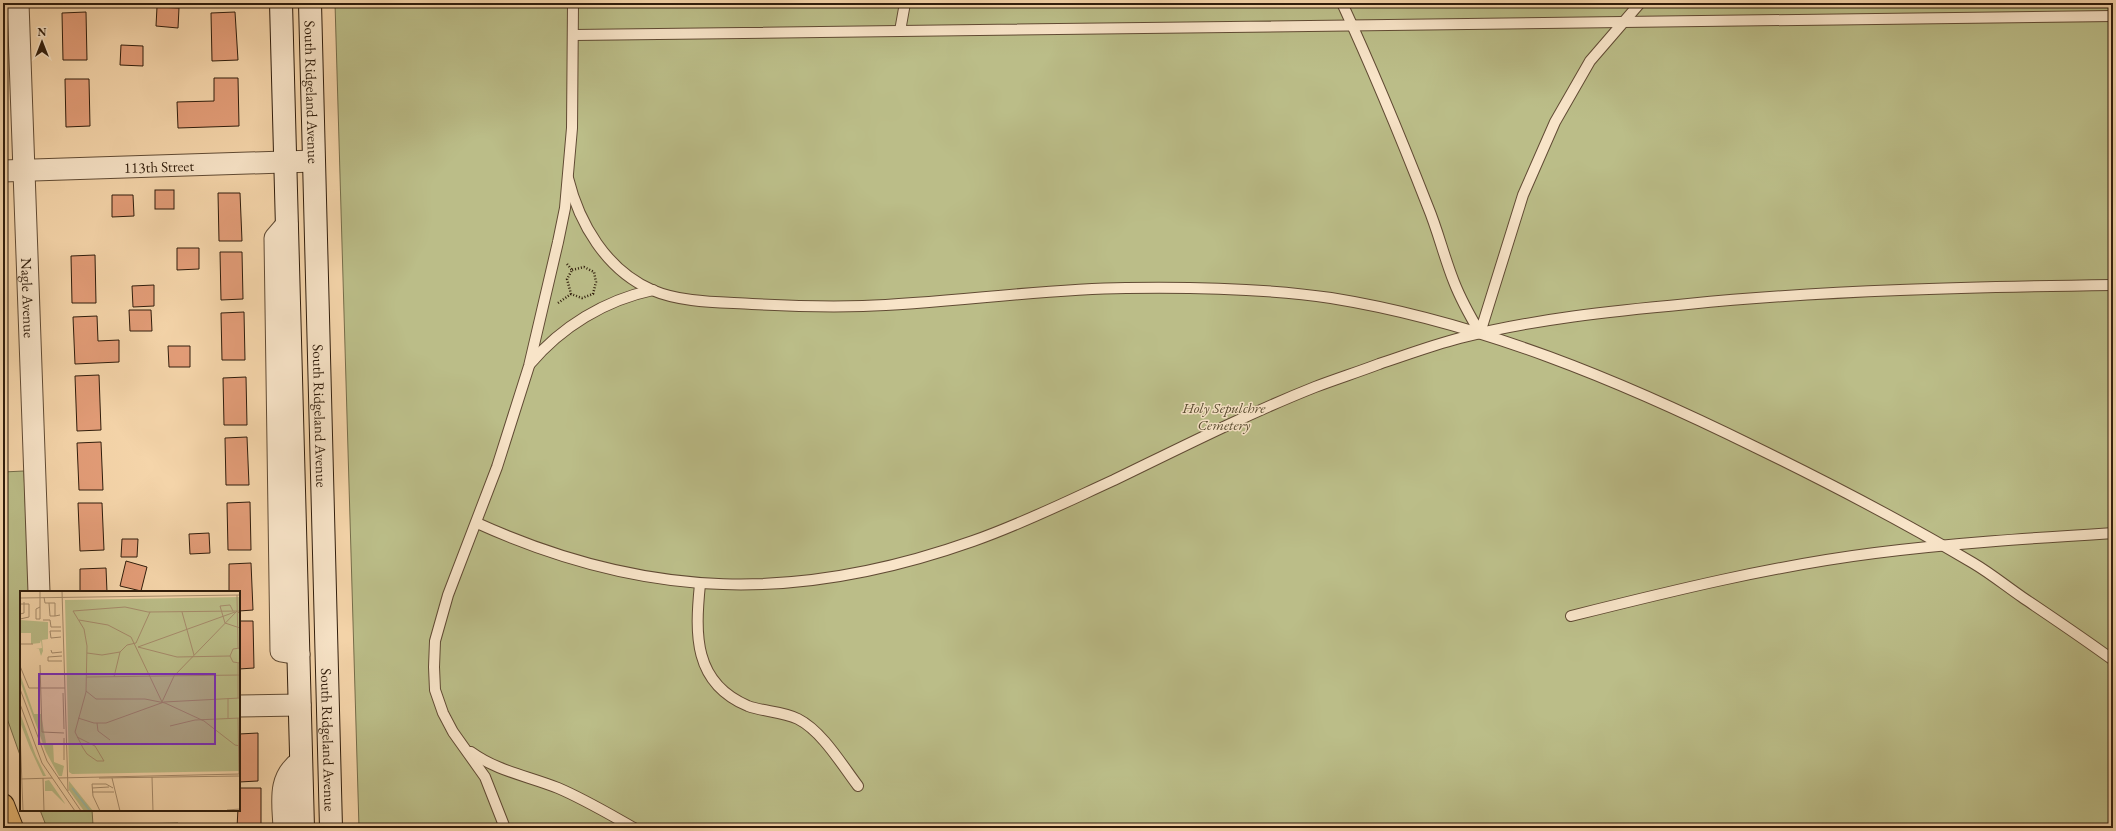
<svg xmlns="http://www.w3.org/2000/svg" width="2116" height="831" viewBox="0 0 2116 831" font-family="'EB Garamond',serif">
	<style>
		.green { fill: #bbbd88; stroke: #766d4a }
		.building { fill: #e39d78; stroke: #301d0c }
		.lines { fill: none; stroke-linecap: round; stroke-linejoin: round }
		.lane-casing { stroke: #614b34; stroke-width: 12 }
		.street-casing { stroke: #614b34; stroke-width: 23 }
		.secondary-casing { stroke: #301d0c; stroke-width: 24 }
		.highway-casing { stroke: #301d0c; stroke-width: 24 }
		.path { stroke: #301d0c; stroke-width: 2.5; stroke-dasharray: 1 2; stroke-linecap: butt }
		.lane { stroke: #f8e4c8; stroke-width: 10 }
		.street { stroke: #f8e4c8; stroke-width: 21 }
		.secondary { stroke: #f8e4c8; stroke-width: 22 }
		.highway { stroke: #eaba75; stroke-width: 22 }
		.labels { text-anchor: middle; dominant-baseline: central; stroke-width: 3; stroke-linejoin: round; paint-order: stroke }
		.street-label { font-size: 15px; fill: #301d0c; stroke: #f8e4c8 }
		.park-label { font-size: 15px; font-style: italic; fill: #5a4d31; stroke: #f8e4c8 }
		.inset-river { fill: none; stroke: #9eb9a3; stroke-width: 2 }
		.inset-road { fill: none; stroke: #a68b6b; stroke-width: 1 }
		.view { fill: #7b2cbf; fill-opacity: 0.15; stroke: #7b2cbf; stroke-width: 2 }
		.inset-edge { fill: none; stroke: #301d0c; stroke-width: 2 }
	</style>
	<rect width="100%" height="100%" fill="#f5d5aa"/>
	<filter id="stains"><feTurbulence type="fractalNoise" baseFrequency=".005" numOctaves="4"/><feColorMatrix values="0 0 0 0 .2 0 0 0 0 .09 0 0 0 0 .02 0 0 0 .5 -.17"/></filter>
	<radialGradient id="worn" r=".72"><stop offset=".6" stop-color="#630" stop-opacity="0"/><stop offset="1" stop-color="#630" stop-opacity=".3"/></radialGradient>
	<g class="green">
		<path d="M335 3H2113V828H359Z"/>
		<path d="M24 471 29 592H21V758L3 707V472Z"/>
		<path d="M40 810H92L93 825 178 823V828H47Z"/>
	</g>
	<g class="building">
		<path d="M157 7 179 8 178 28 156 26Z"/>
		<path d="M86 12 87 60H63L62 13Z"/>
		<path d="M235 12 238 60 212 61 211 13Z"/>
		<path d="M121 45 143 46V66L120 65Z"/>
		<path d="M214 78H238L239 126 178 128 177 102 214 101Z"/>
		<path d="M65 79H89L90 126 66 127Z"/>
		<rect x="155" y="190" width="19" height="19"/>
		<path d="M218 193H240L242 241H219Z"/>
		<path d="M112 195H133L134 216 112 217Z"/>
		<path d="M177 248H199V269L177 270Z"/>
		<path d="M220 252H242L243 299 221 300Z"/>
		<path d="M95 255 96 303H72L71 256Z"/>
		<path d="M154 285V306L133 307 132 286Z"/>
		<path d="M129 310H151L152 331H130Z"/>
		<path d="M244 312 245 360H222L221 313Z"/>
		<path d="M97 316 98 341 119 340V362L75 364 73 317Z"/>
		<path d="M168 346H190V367H169Z"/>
		<path d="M99 375 101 430 77 431 75 376Z"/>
		<path d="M246 377 247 425H224L223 378Z"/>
		<path d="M247 437 249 485H226L225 438Z"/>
		<path d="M101 442 103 490H79L77 443Z"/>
		<path d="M250 502 251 550H228L227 503Z"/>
		<path d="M78 503H102L104 550 80 551Z"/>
		<path d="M209 533 210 553 190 554 189 534Z"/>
		<path d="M122 539H138L137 557H121Z"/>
		<path d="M126 561 147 567 141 591 120 586Z"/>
		<path d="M251 563 253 610 239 611V592H229V564Z"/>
		<path d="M106 568 107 592H80V569Z"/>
		<path d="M239 621H253L254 668 239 669Z"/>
		<path d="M258 733V781L239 782V734Z"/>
		<path d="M239 788H261V828H237Z"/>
	</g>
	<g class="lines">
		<defs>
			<g id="lane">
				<path d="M1342 3C1373 70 1401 138 1428 207 1438 231 1444 257 1454 282 1461 300 1470 316 1480 333L1523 195 1555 122 1590 61 1640 3"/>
				<path d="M900 31 905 3"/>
				<path d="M574 35 2113 16"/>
				<path d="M568 178C579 223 606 270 652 290 682 303 720 302 752 304 789 306 826 307 863 306 951 303 1038 289 1126 288 1194 287 1264 288 1331 298 1480 322 1621 381 1755 447 1829 483 1902 521 1973 563 1990 573 2006 586 2022 597 2053 618 2083 638 2113 660"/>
				<path d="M530 364C561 327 605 300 653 290"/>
				<path d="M477 523C647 600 798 603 973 541 1022 524 1068 501 1114 480 1180 448 1247 414 1315 387 1336 379 1358 372 1379 364 1406 355 1433 345 1460 338 1534 319 1612 311 1688 304 1829 290 1971 287 2113 285"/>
				<path d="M700 584C695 634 693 683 748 706 764 712 782 711 798 719 822 731 842 765 858 786"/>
				<path d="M1571 616C1671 591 1772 566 1875 553 1954 543 2034 538 2113 533"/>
				<path d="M471 752C497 771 528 776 558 788 584 799 609 814 634 828"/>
				<path d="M505 828 485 777 453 732 443 713 435 690 434 667 435 641 448 595 497 467 529 366 558 242 565 208 572 128 573 3"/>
			</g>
			<g id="street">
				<path id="s1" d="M18 3 39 592"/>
				<path id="s2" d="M3 171 314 161"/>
				<path d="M287 224 275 238 281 651 299 654"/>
				<path d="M239 706 300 705"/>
				<path d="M284 828C283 802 277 778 301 761"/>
			</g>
			<g id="secondary">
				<path d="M281 3 303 828"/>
				<path id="s3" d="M310 3 331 828"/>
			</g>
			<path id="highway" d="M3 805 12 828"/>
		</defs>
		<use href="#lane" class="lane-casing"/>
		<use href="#street" class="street-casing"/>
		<use href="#secondary" class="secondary-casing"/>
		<use href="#highway" class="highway-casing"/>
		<g class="path">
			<path d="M567 264 572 270 567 279 571 294 582 298 593 294 596 282 594 272 584 267 572 270"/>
			<path d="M558 303 571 294"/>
		</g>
		<use href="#lane" class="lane"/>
		<use href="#street" class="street"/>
		<use href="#secondary" class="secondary"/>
		<use href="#highway" class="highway"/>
	</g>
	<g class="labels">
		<g class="street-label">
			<text stroke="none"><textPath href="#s3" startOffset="89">South Ridgeland Avenue</textPath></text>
			<text stroke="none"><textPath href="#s2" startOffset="156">113th Street</textPath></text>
			<text stroke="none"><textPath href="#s1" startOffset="295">Nagle Avenue</textPath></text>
			<text stroke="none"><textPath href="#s3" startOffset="413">South Ridgeland Avenue</textPath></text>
			<text stroke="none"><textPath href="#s3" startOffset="737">South Ridgeland Avenue</textPath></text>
		</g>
		<g class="park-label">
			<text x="1224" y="407">Holy Sepulchre<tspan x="1224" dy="17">Cemetery</tspan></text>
		</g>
	</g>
	<g transform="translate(20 591)">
		<rect width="220" height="220" fill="#f5d5aa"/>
		<path d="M220 6V180L52 183 49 181 45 9ZM0 29 28 31V48L22 49 23 60 21 65 19 58H16L22 57 21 49 20 52 11 53V42H0ZM0 83 14 123H21L26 152H33L34 171 44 175 42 185H39L26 161 0 90ZM0 122 16 165 26 185H23L10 157 0 131ZM29 189 44 211 45 213 32 200H25V190ZM49 190 73 220H64L49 199Z" fill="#bbbd88"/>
		<path class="inset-river" d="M52 197 70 220"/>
		<path class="inset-road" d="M20 0V28H16V18L20 16M42 0 48 200M217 4 218 57M24 6 25 12H35V25L40 24M0 7 220 4M29 12 30 25H35M0 13H9V26L0 28M213 20 210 14 200 15 205 32 220 37M162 21 174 64M0 23 4 22V11M23 29H30L31 36H41M59 29 88 34 111 46 142 111 154 85 217 20 220 23M41 40H30L31 47 41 46M0 53H13M118 56 215 21M118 56 157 66 210 65M220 57 213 58 210 65 213 71 220 72M31 59 32 62 42 61M67 62 82 64 100 61M42 65 28 66V70H42M218 72V107M20 74 22 141 44 142M0 75 9 97H45M67 86 220 84M94 86 100 61 107 54 116 52 130 21M0 98 27 170 61 220M66 100 76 108H125L145 112 184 130 215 154 220 155M43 102 44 138M0 113 22 172 55 220M58 127 74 132H86L144 111 220 107M208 127V107M218 127 219 183M77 132 78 140 90 149M150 135 175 129 220 127M0 140 3 220M57 146 75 155 84 170H77L67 163 63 157 55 141 66 101 67 55 64 38 53 20 105 16 128 21 220 20M44 147V169M132 186 133 220M23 187 24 220M38 187 220 183M79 187 220 185M92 187 100 220M0 188 32 187M72 197 89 196M72 201H94M207 219 220 218M80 220 73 205 72 193H86L93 197"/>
		<path class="view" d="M19 83H195V153H19Z"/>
		<rect width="220" height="220" class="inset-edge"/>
	</g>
	<rect width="2116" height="831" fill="none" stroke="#f5d5aa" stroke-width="16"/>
	<rect x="4" y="4" width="2108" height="823" fill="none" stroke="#301d0c" stroke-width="2"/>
	<rect x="8" y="8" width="2100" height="815" fill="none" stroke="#301d0c"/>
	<g transform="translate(42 42)" stroke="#f8e4c8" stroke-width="3" paint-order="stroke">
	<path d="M0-3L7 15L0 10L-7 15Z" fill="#301d0c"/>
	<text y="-6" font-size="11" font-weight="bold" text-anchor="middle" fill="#301d0c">N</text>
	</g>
	<rect width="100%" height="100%" filter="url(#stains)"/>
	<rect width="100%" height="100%" fill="url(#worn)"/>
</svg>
